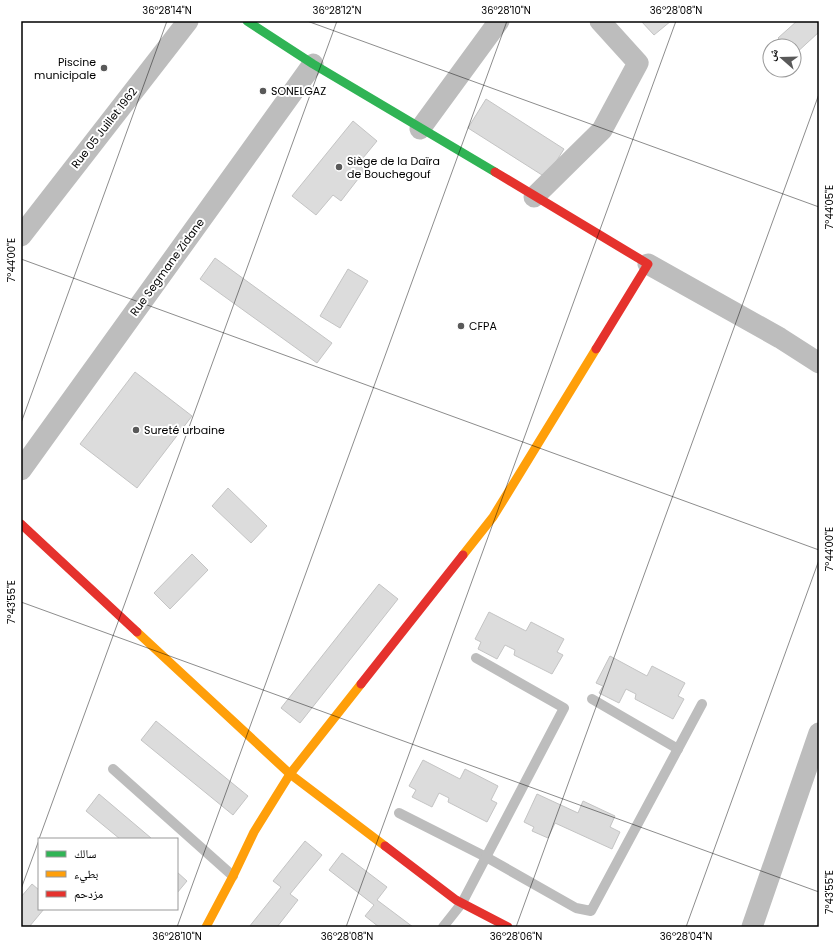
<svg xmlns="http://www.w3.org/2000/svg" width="840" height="948" viewBox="0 0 840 948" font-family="Poppins,'Noto Naskh Arabic',sans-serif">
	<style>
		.building { fill: #dcdcdc; stroke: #c4c4c4 }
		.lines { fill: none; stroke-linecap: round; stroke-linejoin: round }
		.lane { stroke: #bdbdbd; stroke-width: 10 }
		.street { stroke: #bdbdbd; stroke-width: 21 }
		.fast { stroke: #30b455; stroke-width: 9 }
		.slow { stroke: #ff9f0a; stroke-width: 9 }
		.jam { stroke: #e5322d; stroke-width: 9 }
		.ticks { fill: none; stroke: #000; stroke-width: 1; stroke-opacity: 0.45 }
		.poi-dot { fill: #595959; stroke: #fff; stroke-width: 1.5 }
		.labels { text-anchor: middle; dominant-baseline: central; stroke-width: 4; stroke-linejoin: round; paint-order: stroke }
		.poi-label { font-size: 11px; fill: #000; stroke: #fff; text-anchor: start }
		.street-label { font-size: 11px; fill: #000; stroke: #fff }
		.neatline { fill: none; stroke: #000; stroke-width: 1.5 }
		.ticks-label { font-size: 10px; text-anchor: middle; fill: #000 }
	</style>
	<rect width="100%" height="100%" fill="#fff"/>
	<g class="building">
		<path d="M641 21H671L654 35Z"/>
		<path d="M797 21H819V32L794 55V46H786L778 38Z"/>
		<path d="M486 99 564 149 552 168 542 175 468 128Z"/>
		<path d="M353 121 377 141 358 164 365 170 341 201 333 195 316 215 292 196Z"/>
		<path d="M215 258 332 343 317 363 200 279Z"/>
		<path d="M348 269 368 281 340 328 320 316Z"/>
		<path d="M135 372 192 416 137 488 80 444Z"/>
		<path d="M228 488 267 526 251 543 212 506Z"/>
		<path d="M192 554 208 570 170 609 154 593Z"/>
		<path d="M379 584 398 599 300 723 281 708Z"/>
		<path d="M489 612 526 631 531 622 564 639 557 652 563 655 552 674 514 655 515 650 505 645 497 659 478 649 481 642 475 639Z"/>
		<path d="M610 656 647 676 652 666 685 683 678 696 684 699 673 719 635 699 636 694 626 689 619 703 599 693 603 686 596 683Z"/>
		<path d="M156 721 248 796 233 815 141 740Z"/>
		<path d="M423 760 460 779 465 769 498 786 491 800 497 803 487 822 448 802 449 798 439 793 432 807 412 797 416 790 409 786Z"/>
		<path d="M99 794 151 838 149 839H120L86 811Z"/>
		<path d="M537 794 578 813 583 801 615 816 610 827 620 832 612 849 555 823 548 838 532 831 534 827 524 822Z"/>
		<path d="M305 841 322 855 290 894 298 900 277 927H249L281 887 273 881Z"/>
		<path d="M342 853 387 887 377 900 413 927H379L365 916 374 905 329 870Z"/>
		<path d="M177 872 187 881 177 893Z"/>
		<path d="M32 884 39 890V909H44L29 927H21V897Z"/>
	</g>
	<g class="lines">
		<g class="lane">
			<path d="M592 699 678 749"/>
			<path d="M113 769 233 876"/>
			<path d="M399 813 486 857 576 908 591 911 702 704"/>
			<path d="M443 927 462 903 564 708 476 658"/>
		</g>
		<g class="street">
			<path d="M420 129 499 21"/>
			<path d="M534 197 602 130 638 63 600 21"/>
			<path d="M21 236 188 21"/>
			<path d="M648 264 780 338 819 363"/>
			<path d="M21 470 313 64"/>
			<path d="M752 927 819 733"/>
		</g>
		<path class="fast" d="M247 21 313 64 495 172"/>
		<g class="slow">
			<path d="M463 555 493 517 596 349"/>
			<path d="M137 632 290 774 385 846"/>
			<path d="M206 927 233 876 254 832 290 774 361 684"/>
		</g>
		<g class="jam">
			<path d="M495 172 648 264 596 349"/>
			<path d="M21 524 137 632"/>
			<path d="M361 684 463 555"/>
			<path d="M385 846 456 900 508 927"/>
		</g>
	</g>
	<path class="ticks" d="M307 21 819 207M21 259 819 550M21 423 167 21M21 602 819 892M39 839 337 21M21 889 39 840M177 927 507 21M346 927 676 21M516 927 819 94M686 927 819 560"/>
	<g class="poi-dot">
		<circle cx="104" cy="68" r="4"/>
		<circle cx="263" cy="91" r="4"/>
		<circle cx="339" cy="167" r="4"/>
		<circle cx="461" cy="326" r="4"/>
		<circle cx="136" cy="430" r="4"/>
	</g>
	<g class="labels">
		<g class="poi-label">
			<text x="96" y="62" text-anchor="end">Piscine<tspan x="96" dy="13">municipale</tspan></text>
			<text x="271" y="91">SONELGAZ</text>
			<text x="347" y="161">Siège de la Daïra<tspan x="347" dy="13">de Bouchegouf</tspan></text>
			<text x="469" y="326">CFPA</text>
			<text x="144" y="430">Sureté urbaine</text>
		</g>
		<g class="street-label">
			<text transform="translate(104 128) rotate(-52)">Rue 05 Juillet 1962</text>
			<text transform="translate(167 267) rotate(-54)">Rue Segmane Zidane</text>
		</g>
	</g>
	<rect width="840" height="948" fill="none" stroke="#ffffff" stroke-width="44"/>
	<rect x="38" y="838" width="140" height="72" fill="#ffffff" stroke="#999999"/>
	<rect x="46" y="851" width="20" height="6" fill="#30b455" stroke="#999999"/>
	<text x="74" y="858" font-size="12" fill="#000000">سالك</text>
	<rect x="46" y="871" width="20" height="6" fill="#ff9f0a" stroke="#999999"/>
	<text x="74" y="878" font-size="12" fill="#000000">بطيء</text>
	<rect x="46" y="891" width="20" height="6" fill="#e5322d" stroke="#999999"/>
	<text x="74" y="898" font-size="12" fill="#000000">مزدحم</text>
	<g transform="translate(782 58) rotate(290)"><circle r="19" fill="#ffffff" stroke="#999999"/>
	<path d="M0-3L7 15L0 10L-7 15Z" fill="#595959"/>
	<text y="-6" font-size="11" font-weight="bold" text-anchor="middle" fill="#000000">ش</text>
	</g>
	<rect x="22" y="22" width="796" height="904" class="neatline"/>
	<g class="ticks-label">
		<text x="167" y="14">36°28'14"N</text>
		<text x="337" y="14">36°28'12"N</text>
		<text x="506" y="14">36°28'10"N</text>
		<text x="676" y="14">36°28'08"N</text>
		<text transform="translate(829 207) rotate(-90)" y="4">7°44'05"E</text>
		<text transform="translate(11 260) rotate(-90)" y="4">7°44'00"E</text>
		<text transform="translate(829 549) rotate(-90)" y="4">7°44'00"E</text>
		<text transform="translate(11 602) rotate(-90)" y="4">7°43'55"E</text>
		<text transform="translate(829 892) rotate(-90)" y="4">7°43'55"E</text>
		<text x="177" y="940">36°28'10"N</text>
		<text x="347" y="940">36°28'08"N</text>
		<text x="516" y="940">36°28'06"N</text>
		<text x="686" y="940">36°28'04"N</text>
	</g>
</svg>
